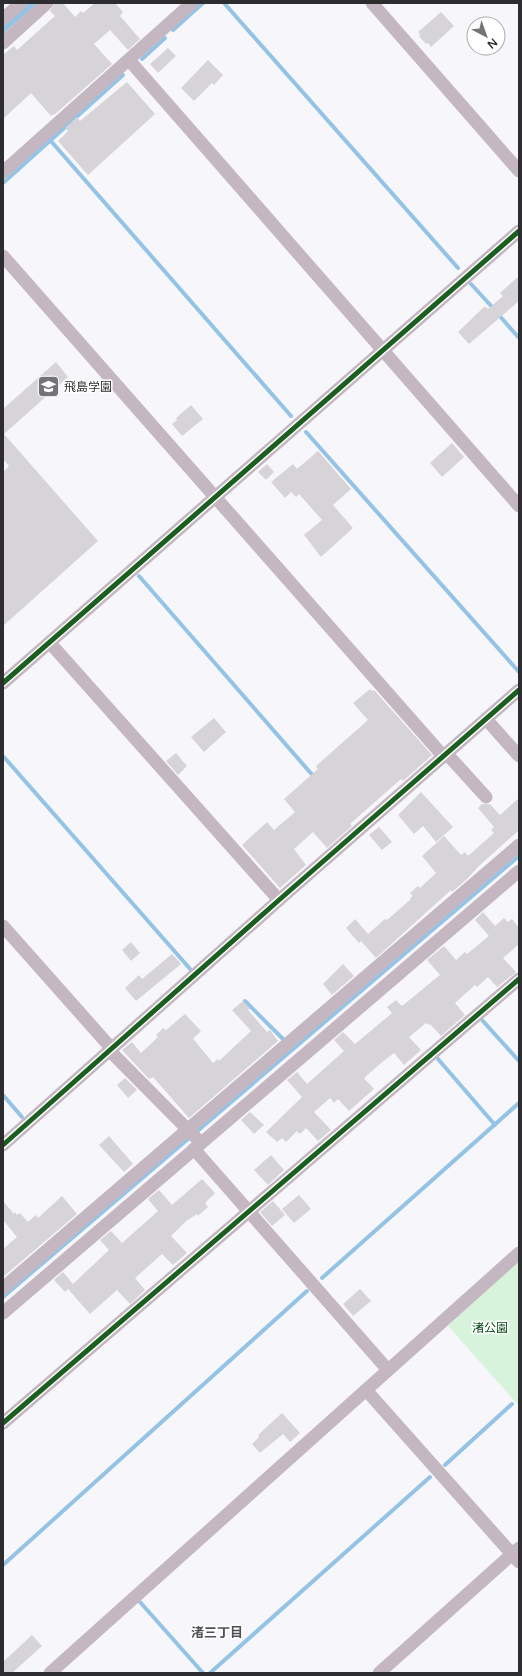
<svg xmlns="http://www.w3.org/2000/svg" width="522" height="1676" viewBox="0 0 522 1676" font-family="'Varela Round','Noto Sans JP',sans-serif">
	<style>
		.green { fill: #d7f3db }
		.water { fill: #94c3e5 }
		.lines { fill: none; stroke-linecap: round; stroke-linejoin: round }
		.stream { stroke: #94c3e5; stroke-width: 4 }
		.building { fill: #d6d4d7 }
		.minor { stroke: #c4b7c1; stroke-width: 13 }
		.cycleway-casing { stroke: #fff; stroke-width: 8 }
		.cycleway { stroke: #1b5e20; stroke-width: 5 }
		.labels { text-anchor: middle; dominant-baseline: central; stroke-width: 3; stroke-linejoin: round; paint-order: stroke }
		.poi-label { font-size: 12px; fill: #2d2d30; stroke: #fff; text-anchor: start }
		.park-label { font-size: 12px; fill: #0a4918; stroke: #fff }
		.neighbourhood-label { font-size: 13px; font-weight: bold; fill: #505157; stroke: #fff }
	</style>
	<rect width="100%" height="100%" fill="#f7f7fb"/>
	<path class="green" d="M519 1260V1406L448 1326Z"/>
	<path class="water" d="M28 3H38L3 34V26Z"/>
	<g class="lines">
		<g class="stream">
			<path d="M224 3 458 268"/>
			<path d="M173 30 203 3"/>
			<path d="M142 59 165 38"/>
			<path d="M50 140 291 416"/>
			<path d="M3 183 123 75"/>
			<path d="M471 284 494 309"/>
			<path d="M498 314 519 338"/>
			<path d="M306 432 519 672"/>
			<path d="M139 576 315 778"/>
			<path d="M3 756 191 970"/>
			<path d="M245 1001 284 1040"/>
			<path d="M482 1020 519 1061"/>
			<path d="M438 1059 495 1125"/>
			<path d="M3 1095 22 1117"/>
			<path d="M322 1278 519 1103"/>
			<path d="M3 1297 519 856"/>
			<path d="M445 1465 512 1404"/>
			<path d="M3 1565 307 1291"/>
			<path d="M140 1602 203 1673"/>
			<path d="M210 1673 430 1477"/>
		</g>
	</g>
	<g class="building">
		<path d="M55 3H63L75 17 81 11 83 13 95 3H115L123 12 120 16 140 39 128 50 110 30 94 44 112 64 54 115 53 114 51 116 31 93 3 119V55L14 46 17 50 55 16 50 11Z"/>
		<path d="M441 12 454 26 431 47 428 43 426 44 419 36 420 34 418 32Z"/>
		<path d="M168 48 176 56 158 73 150 64Z"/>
		<path d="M208 60 223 75 214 85 212 83 194 101 181 88Z"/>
		<path d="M127 82 155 114 88 175 58 141 68 131 65 128 77 117 80 121Z"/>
		<path d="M519 276V301L469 344 458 332 485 306 488 309 503 296 500 293Z"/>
		<path d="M56 362 68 377 4 434 98 541 3 626V472L9 466 3 459V409Z"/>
		<path d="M191 405 203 419 182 436 172 424 177 420 176 418Z"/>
		<path d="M452 443 464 457 442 477 430 463Z"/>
		<path d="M318 451 351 489 333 505 353 528 321 557 304 535 322 520 299 494 296 497 291 492 285 498 271 482 293 464 297 469Z"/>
		<path d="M267 464 274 472 266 480 258 472Z"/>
		<path d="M370 689 372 691 374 690 432 755 403 781 401 779 350 824 352 826 327 848 313 832 294 849 306 865 280 888 242 845 267 822 274 830 295 812 284 799 318 769 316 766 368 720 353 703Z"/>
		<path d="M214 718 226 732 204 752 191 737Z"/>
		<path d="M176 753 187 766 178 775 166 761Z"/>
		<path d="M421 792 453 827 436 842 423 826 414 834 398 815Z"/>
		<path d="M519 798V830L478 867 467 879 452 892 451 890 376 958 361 941 359 943 346 928 355 919 368 934 385 919 387 920 411 899 410 898 413 896 410 893 418 886 420 888 436 873 422 856 444 836 461 855 465 852 468 856 494 833 491 830 494 827 478 808 482 804H490L500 815Z"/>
		<path d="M379 827 392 842 382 850 369 835Z"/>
		<path d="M483 912 495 926 504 918 508 922 512 919 519 928V944L503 958 516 972 497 987 488 977 477 987 475 985 455 1003 465 1015 441 1036 430 1024 429 1025 426 1023 409 1037 421 1050 404 1065 394 1053 381 1063 364 1078 374 1089 349 1111 338 1099 334 1103 330 1098 314 1112 331 1130 318 1141 306 1128 300 1134 297 1131 286 1142 282 1138 277 1142 266 1132 302 1097 287 1080 297 1072 307 1084 344 1051 334 1040 343 1032 355 1044 392 1013 387 1007 396 1000 402 1006 440 975 427 960 444 946 456 960 465 952 467 954 489 936 475 920Z"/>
		<path d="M131 942 140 953 131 961 122 950Z"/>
		<path d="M172 954 181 964 136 1001 125 988 139 975 142 979Z"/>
		<path d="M343 964 354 976 332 995 323 984Z"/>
		<path d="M243 1001 250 1008 248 1010 267 1032 270 1030 278 1041 189 1118 153 1077 149 1079 122 1050 132 1042 141 1053 158 1037 156 1035 163 1028 166 1030 185 1014 201 1031 193 1039 194 1040 213 1063 218 1059 219 1061 251 1031 232 1010Z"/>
		<path d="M125 1078 137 1090 128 1098 117 1085Z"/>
		<path d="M250 1112 264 1125 254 1134 241 1120Z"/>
		<path d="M109 1136 133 1164 124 1172 99 1145Z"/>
		<path d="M271 1155 284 1170 268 1185 254 1170Z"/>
		<path d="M202 1179 215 1193 205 1203 208 1207 198 1216 197 1214 186 1221 171 1236 187 1253 173 1265 162 1254 135 1278 145 1290 130 1304 117 1290 90 1314 68 1289 65 1292 54 1280 63 1272 73 1284 109 1250 100 1240 111 1231 122 1243 158 1211 148 1199 159 1190 172 1205Z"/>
		<path d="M299 1195 311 1209 294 1223 282 1209Z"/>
		<path d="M62 1196 77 1214 3 1277V1249L17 1237 3 1220V1201L14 1214 15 1212 17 1215 20 1213 28 1222 36 1215 38 1218Z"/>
		<path d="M273 1201 285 1215 272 1226 260 1212Z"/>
		<path d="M360 1289 371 1301 353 1316 343 1304Z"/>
		<path d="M282 1413 300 1433 290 1442 283 1434 260 1453 252 1444 259 1437 258 1435Z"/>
		<path d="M32 1635 42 1646 12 1673H3V1662Z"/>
	</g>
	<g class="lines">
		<g class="minor">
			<path d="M372 3 519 171"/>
			<path d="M3 19 21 3"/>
			<path d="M3 43 47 3"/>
			<path d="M129 60 519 506"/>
			<path d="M3 172 192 3"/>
			<path d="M3 256 444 757"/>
			<path d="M50 643 279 900"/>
			<path d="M3 683 519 231"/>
			<path d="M486 719 519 756"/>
			<path d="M447 754 486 797"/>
			<path d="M3 926 112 1049"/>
			<path d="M110 1051 201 1143"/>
			<path d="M3 1145 279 900 519 690"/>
			<path d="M194 1149 388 1370"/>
			<path d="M3 1288 519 845"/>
			<path d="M3 1313 519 871"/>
			<path d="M366 1390 519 1562"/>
			<path d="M3 1423 519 979"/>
			<path d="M50 1673 519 1253"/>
			<path d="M379 1673 519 1548"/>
		</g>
		<defs>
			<g id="cycleway">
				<path d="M3 683 519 231"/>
				<path d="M3 1145 279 900 519 690"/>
				<path d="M3 1423 519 979"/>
			</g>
		</defs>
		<use href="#cycleway" class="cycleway-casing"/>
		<use href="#cycleway" class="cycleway"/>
	</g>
	<defs>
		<symbol id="school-square" viewBox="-11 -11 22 22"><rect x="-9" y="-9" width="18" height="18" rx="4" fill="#747477" stroke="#fff"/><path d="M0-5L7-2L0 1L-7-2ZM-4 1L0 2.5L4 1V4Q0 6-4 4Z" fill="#fff"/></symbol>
	</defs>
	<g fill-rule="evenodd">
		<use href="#school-square" x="36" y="374" width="25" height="25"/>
	</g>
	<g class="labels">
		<g class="poi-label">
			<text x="64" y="387">飛島学園</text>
		</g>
		<g class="park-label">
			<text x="490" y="1328">渚公園</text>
		</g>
		<g class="neighbourhood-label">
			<text x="217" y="1633">渚三丁目</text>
		</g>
	</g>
	<rect width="522" height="1676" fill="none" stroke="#2d2d30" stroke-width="8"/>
	<g transform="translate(486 36) rotate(139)"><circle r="19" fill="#ffffff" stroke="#ababac"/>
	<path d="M0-3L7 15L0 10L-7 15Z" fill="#747477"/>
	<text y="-6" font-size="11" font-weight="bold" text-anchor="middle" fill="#2d2d30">N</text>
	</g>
</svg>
